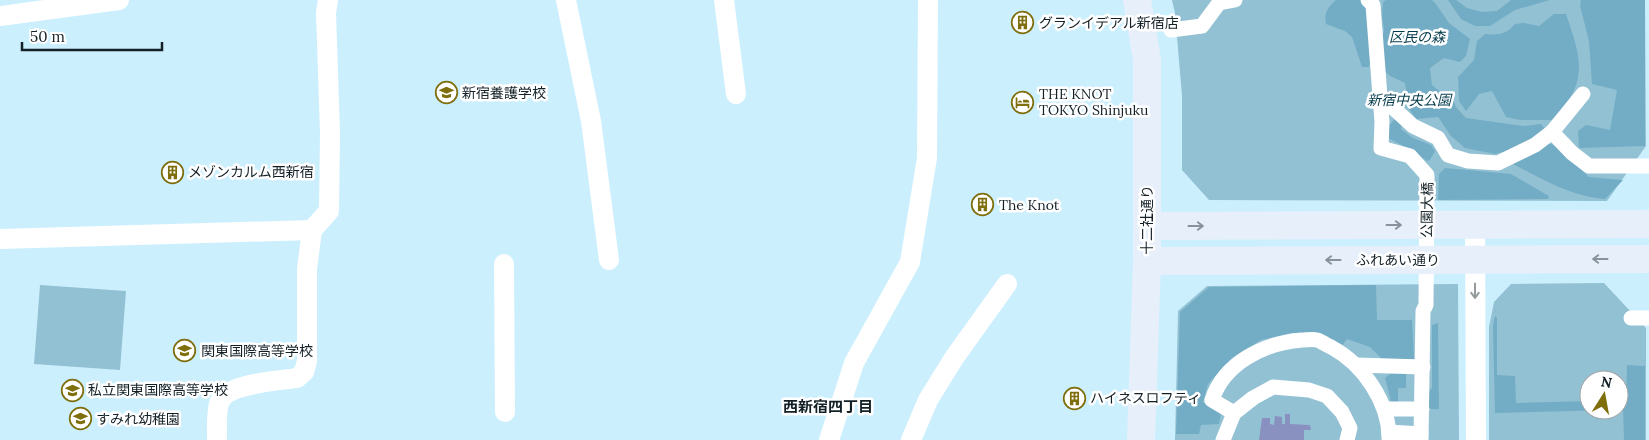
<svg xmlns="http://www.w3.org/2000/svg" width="1649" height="440" viewBox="0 0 1649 440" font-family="Lora,'Noto Sans JP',serif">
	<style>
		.green { fill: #93c1d4; fill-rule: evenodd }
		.forest { fill: #73adc5 }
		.water { fill: #8891bf }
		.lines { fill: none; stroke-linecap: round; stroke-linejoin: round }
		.pedestrian { stroke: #fff; stroke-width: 15 }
		.minor { stroke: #fff; stroke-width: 20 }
		.secondary { stroke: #e6effa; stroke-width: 28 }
		.oneway { stroke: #87929b }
		.oneway2 { stroke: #959b9d }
		.labels { text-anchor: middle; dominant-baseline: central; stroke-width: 5; stroke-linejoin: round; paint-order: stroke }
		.poi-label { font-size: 14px; fill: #132026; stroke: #fff; text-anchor: start }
		.park-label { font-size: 14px; font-style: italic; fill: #043b4c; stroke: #fff }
		.street-label { font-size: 14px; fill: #132026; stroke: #fff }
		.neighbourhood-label { font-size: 15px; font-weight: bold; fill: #132026; stroke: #fff }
	</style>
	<rect width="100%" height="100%" fill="#cceffe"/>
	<g class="green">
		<path d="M1172 0H1645L1646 146 1607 201 1209 200 1182 170V96L1175 13Z"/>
		<path d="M1604 283 1646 328V440H1489V327L1494 302 1511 284ZM1589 380H1619V410H1589Z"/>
		<path d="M1458 284 1459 440H1175L1178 311 1207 286Z"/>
		<path d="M40 285 126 291 120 370 34 364Z"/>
	</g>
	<g class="forest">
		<path d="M1336 0H1365L1372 53 1369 67H1362L1352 37 1345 31 1326 24C1324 13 1327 8 1336 0Z"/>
		<path d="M1386 0H1432L1436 4 1449 23 1470 39 1466 56 1460 62 1444 58 1430 68 1432 85 1442 93H1451L1456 107 1466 118 1523 126 1541 124 1544 128 1538 137 1523 147 1495 154 1465 148 1451 136 1438 117 1416 119 1409 109 1405 83 1390 76 1385 71 1380 48 1384 30 1382 16 1383 2Z"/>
		<path d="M1448 0H1456L1467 8 1482 12 1497 11 1511 0H1550L1515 10 1490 26H1475L1461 19Z"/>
		<path d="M1581 0H1645V146L1579 148 1578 131 1586 125 1610 130 1617 90 1592 84 1589 41 1580 6Z"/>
		<path d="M1554 14H1566C1582 61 1589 82 1552 120H1520L1506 117 1492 91 1479 94 1466 111 1459 101 1458 77 1474 60 1477 41 1485 34C1498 35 1506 35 1515 24L1524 23 1539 26Z"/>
		<path d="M1397 117 1402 120 1401 129 1413 138 1431 145 1435 151 1430 160 1427 161 1413 151 1388 138 1389 125Z"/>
		<path d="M1548 143 1556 146 1589 177 1623 180 1605 199C1572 197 1540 178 1511 163Z"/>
		<path d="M1445 168 1511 174 1549 196 1548 199 1438 200 1439 174Z"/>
		<path d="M1376 285 1377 320H1412L1414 359H1382L1370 347 1347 339 1342 346 1319 333H1291L1261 340 1232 358 1208 384 1203 402 1221 413 1219 424 1201 425 1199 434H1176L1180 312 1209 287Z"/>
		<path d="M1495 316 1497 318V375L1515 376 1516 403 1589 401V410H1612L1495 413 1493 326Z"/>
		<path d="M1438 323 1439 409H1426L1429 391 1432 388V325Z"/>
		<path d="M1627 365 1645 366V440H1624L1623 410H1619V399H1626Z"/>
		<path d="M1391 373H1406V388H1398V405H1392L1385 378Z"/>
	</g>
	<path class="water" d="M1285 414H1290V424L1310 425 1311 430H1304V440H1259L1262 418H1270V424L1274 425 1275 416 1282 417V424H1285Z"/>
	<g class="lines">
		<g class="pedestrian">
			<path d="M1368 0 1373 5 1382 122 1381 148 1410 156 1427 175 1426 305 1423 311 1421 440"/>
			<path d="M1171 30 1202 26 1219 3 1235 0"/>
			<path d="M1583 94 1552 132 1572 153 1589 166H1649"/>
			<path d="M1379 95 1413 126 1438 138 1448 155 1468 161 1498 163 1535 145 1552 132"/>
			<path d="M1631 318H1649"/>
			<path d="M1356 365 1423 367"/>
			<path d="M1385 409H1422"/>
			<path d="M1234 413 1212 400C1224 363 1264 343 1302 340 1306 340 1313 339 1317 340 1321 341 1326 345 1331 347 1363 364 1390 403 1389 440"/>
			<path d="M1389 432 1421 434"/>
			<path d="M1223 440 1234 413 1253 398 1273 387 1309 390 1327 396 1342 412 1350 428 1347 440"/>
		</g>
		<g class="minor">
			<path d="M566 0 591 121 609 260"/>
			<path d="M724 0 736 94"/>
			<path d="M0 16 119 0"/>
			<path d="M1475 225 1476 440"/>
			<path d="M0 239 312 230"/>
			<path d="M504 264 505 412"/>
			<path d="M217 440C217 430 216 409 220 401 228 383 279 381 297 378L304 372 307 361V269L312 230 329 211 330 133 326 13 328 0"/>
			<path d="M829 440 854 363 910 262 927 158 928 0"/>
			<path d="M911 440 928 400 954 358 1007 284"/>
		</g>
		<g class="secondary">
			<path d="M1137 0 1147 60V261L1141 440"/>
			<path d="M1147 226 1649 224"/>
			<path d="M1147 261 1649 259"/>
		</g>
	</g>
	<defs><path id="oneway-shaft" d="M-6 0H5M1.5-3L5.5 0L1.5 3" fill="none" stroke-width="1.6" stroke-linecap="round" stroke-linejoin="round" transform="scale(1.25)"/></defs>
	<g class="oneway">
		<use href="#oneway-shaft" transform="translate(1394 225)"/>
		<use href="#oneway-shaft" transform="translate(1196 226)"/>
		<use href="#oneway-shaft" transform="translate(1600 259) rotate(180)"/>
		<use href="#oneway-shaft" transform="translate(1333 260) rotate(180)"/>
	</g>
	<use class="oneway2" href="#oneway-shaft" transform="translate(1475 291) rotate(90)"/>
	<defs>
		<symbol id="building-ring" viewBox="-11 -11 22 22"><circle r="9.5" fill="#fff" stroke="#7f6e0c" stroke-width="1.5"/><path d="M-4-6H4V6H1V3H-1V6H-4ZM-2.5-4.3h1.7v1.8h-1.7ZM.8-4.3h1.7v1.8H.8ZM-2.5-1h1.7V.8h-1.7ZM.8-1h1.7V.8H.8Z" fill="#7f6e0c"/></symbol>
		<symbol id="school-ring" viewBox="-11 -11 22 22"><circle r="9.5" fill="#fff" stroke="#7f6e0c" stroke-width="1.5"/><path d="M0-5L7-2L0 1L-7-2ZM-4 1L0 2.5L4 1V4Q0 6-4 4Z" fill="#7f6e0c"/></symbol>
		<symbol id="hotel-ring" viewBox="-11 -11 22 22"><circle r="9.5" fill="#fff" stroke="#7f6e0c" stroke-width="1.5"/><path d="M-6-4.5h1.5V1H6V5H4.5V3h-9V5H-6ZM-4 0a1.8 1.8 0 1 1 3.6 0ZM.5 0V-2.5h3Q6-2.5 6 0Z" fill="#7f6e0c"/></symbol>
	</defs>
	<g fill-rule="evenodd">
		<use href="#building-ring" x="1010" y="10" width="25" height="25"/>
		<use href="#school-ring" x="434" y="80" width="25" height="25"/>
		<use href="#hotel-ring" x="1010" y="90" width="25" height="25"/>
		<use href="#building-ring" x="160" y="160" width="25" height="25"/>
		<use href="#building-ring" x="970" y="192" width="25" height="25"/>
		<use href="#school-ring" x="172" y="338" width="25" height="25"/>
		<use href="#school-ring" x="60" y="378" width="25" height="25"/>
		<use href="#building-ring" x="1062" y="386" width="25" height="25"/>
		<use href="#school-ring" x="68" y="406" width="25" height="25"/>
	</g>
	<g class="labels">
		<g class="poi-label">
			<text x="1039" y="23">グランイデアル新宿店</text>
			<text x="462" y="93">新宿養護学校</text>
			<text x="1039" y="94">THE KNOT<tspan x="1039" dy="16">TOKYO Shinjuku</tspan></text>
			<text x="188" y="172">メゾンカルム西新宿</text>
			<text x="999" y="205">The Knot</text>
			<text x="201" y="351">関東国際高等学校</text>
			<text x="88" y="390">私立関東国際高等学校</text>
			<text x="1090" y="398">ハイネスロフティ</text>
			<text x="96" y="419">すみれ幼稚園</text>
		</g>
		<g class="park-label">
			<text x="1417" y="37">区民の森</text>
			<text x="1409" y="100">新宿中央公園</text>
		</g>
		<g class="street-label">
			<text transform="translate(1427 210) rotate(-89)">公園大橋</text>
			<text transform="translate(1147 220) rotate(-90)">十二社通り</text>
			<text x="1398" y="260">ふれあい通り</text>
		</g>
		<g class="neighbourhood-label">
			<text x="828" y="406">西新宿四丁目</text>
		</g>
	</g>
	<g transform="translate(1604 395) rotate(11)"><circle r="24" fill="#ffffff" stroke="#a1a6a8"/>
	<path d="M0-4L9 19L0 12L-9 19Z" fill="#7f6e0c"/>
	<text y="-8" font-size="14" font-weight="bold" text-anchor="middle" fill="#132026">N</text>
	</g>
	<path d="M22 42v8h140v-8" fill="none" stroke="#132026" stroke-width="2.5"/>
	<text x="30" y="42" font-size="15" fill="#132026" stroke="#ffffff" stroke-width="4" paint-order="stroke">50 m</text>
</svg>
